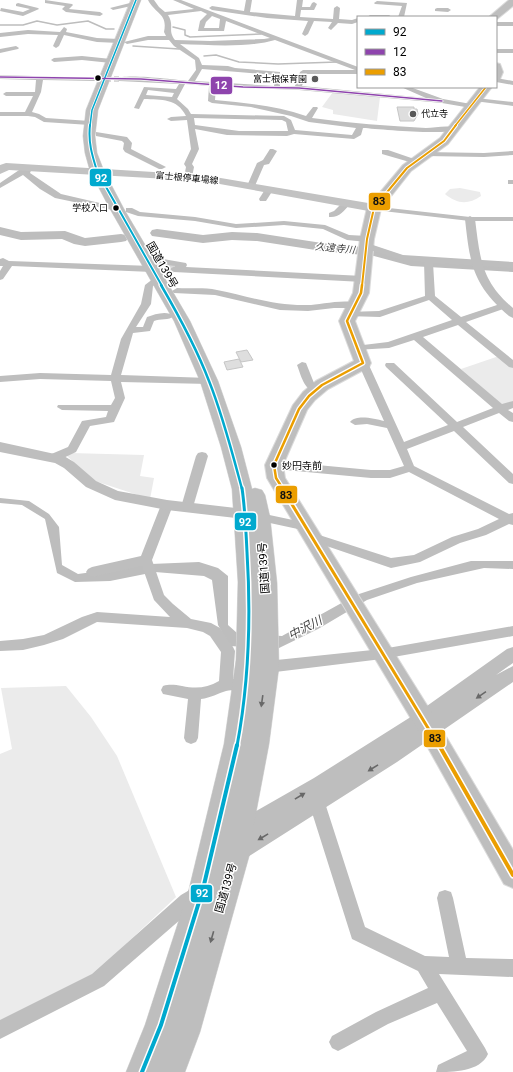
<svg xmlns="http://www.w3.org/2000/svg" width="513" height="1072" viewBox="0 0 513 1072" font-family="Roboto,'Noto Sans JP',sans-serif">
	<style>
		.green { fill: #ebebeb }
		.water { fill: #bdbdbd }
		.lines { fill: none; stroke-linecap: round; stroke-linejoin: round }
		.stream { stroke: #bdbdbd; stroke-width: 1.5 }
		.river { fill: #bdbdbd; fill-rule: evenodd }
		.building { fill: #dedede; stroke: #c6c6c6 }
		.minor-tunnel-far1 { stroke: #d9d9d9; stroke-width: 6; stroke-dasharray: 6 3; stroke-linecap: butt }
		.minor-tunnel { stroke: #d9d9d9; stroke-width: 8; stroke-dasharray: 8 4; stroke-linecap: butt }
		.primary-casing { stroke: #dbdbdb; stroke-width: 2 }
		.trunk-casing { stroke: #dbdbdb; stroke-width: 1 }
		.minor { fill: #bebebe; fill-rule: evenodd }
		.tertiary { fill: #bebebe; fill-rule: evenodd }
		.secondary { fill: #c2c2c2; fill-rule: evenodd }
		.primary { fill: #bebebe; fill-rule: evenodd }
		.trunk { fill: #bebebe; fill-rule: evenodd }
		.bus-1-far4-casing { stroke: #fff; stroke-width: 3 }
		.bus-1-far3-casing { stroke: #fff; stroke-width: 4 }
		.bus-1-far2-casing { stroke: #fff; stroke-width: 5 }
		.bus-1-far1-casing { stroke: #fff; stroke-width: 6 }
		.bus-1-casing { stroke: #fff; stroke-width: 7 }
		.bus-2-casing { stroke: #fff; stroke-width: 3 }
		.bus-3-far4-casing { stroke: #fff; stroke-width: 3 }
		.bus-3-far3-casing { stroke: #fff; stroke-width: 4 }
		.bus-3-far2-casing { stroke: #fff; stroke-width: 5 }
		.bus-3-far1-casing { stroke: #fff; stroke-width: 6 }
		.bus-3-casing { stroke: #fff; stroke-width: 7 }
		.bus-1-far4 { stroke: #00a9ce; stroke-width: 1.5 }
		.bus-1-far3 { stroke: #00a9ce; stroke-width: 2 }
		.bus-1-far2 { stroke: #00a9ce; stroke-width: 2.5 }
		.bus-1-far1 { stroke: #00a9ce; stroke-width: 3 }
		.bus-1 { stroke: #00a9ce; stroke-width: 4 }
		.bus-2 { stroke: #8e44ad; stroke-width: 1.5 }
		.bus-3-far4 { stroke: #eb9e00; stroke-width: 1.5 }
		.bus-3-far3 { stroke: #eb9e00; stroke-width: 2 }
		.bus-3-far2 { stroke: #eb9e00; stroke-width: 2.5 }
		.bus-3-far1 { stroke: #eb9e00; stroke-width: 3 }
		.bus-3 { stroke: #eb9e00; stroke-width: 4 }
		.oneway { fill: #686868 }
		.bus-dot { fill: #000; stroke: #fff; stroke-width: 1.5 }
		.poi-dot { fill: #595959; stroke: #fff; stroke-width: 1.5 }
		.labels { text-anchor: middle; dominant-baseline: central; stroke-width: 3; stroke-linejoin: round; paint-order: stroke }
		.far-poi-label { font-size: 9px; fill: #000; stroke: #fff; text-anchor: end }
		.far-street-label { font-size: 9px; fill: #000; stroke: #fff }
		.far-bus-label { font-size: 9px; fill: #000; stroke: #fff; text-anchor: end }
		.far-water-label { font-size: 10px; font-style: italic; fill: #424242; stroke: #fff }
		.bus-label { font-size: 10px; fill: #000; stroke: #fff; text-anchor: start }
		.street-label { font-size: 11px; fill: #000; stroke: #fff }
		.water-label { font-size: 12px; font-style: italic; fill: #424242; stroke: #fff }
		.line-badge { stroke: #fff; stroke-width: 1.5 }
		.badge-label { font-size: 11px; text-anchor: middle; font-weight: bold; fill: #fff }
		.pale-badge-label { font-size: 11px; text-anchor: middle; font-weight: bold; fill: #111 }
	</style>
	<rect width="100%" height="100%" fill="#fff"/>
	<g class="green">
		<path d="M333 92 380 97 377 121 333 114V110L322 107Z"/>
		<path d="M460 188 480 192 481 196C468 205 457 204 445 194L450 189Z"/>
		<path d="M499 356 513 368V401L502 405 461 369Z"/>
		<path d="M70 453 144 455 140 476 154 478 150 499 95 481 67 456Z"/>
		<path d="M66 686 91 717 117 756 176 897 76 991 0 1022V754L12 749 1 688Z"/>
	</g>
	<path class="water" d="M0 498 29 501 49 514 59 527 62 565 78 574 151 564 199 562 218 568 228 576V625L237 633 282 636 356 595 411 577 471 561H513V569L484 568 417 583 367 600 318 629 277 649 230 646 218 625 212 580 204 576 155 572 110 581 75 582 57 573 45 519 22 505 0 503Z"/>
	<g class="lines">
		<g class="stream">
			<path d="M0 25H23L37 21 57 25 88 21 106 29H114"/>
			<path d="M173 27 185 30V35L190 37 261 34"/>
			<path d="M133 46 179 49"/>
			<path d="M204 56 216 55 239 62 278 64 337 62"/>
		</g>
		<g class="river">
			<path d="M0 227 21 232 65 231 85 238 121 234 126 235 128 238 126 241 121 242 85 246 74 244 62 239 21 240 0 235Z"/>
			<path d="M157 229 203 235 232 232 257 233 322 243 375 248 412 258 513 264V272L411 266 374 256 322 251 257 241 232 240 203 243 152 236 150 233 152 230Z"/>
		</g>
	</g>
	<g class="building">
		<path d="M397 107H414V109H417L418 114 414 121H400Z"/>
		<path d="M247 350 253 360 241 362 236 352Z"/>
		<path d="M239 359 243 367 227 370 224 362Z"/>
	</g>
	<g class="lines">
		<path class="minor-tunnel-far1" d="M96 79H119"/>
		<path class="minor-tunnel" d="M142 265 174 269"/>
		<defs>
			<g id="primary">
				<path d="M509 0H513V6L497 19H496V17H489Z"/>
				<path d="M496 63 500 64 503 72 500 79 496 80Z"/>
				<path d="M480 87H492L448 144 411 171 381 209 374 239 369 293 355 321 371 363 369 367 328 389 315 400 307 410 283 465 285 478 438 723 513 850V888L504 884 422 737 267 478 265 465 293 405 303 392 316 381 354 361 339 321 353 293 360 239 367 208 403 165 440 138Z"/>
			</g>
			<path id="trunk" d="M131 0H141L98 110 95 136 97 153 104 171 124 209 190 321 218 381 241 447 252 489 255 488 262 490 265 495 270 517 277 583 279 667 269 744 252 834 250 853 200 1032 185 1072H126L145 1025 189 889 224 744 236 660 238 582 232 489 221 447 200 381 174 321 110 209 90 171 85 153 83 136 86 110Z"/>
		</defs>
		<use href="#primary" class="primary-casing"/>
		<use href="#trunk" class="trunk-casing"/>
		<g class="minor">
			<path d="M45 0 72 4 73 5 69 9 100 12 103 14 100 16 66 12 62 9 65 6 45 3Z"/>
			<path d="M148 0H154L159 7 165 12 194 9 173 0H181L358 67V74H306L302 86 426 98 401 87H410L443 99 471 104 474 106 471 108 442 103 299 90 216 87 215 100C246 103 277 106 306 116L313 107H317L318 108 312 118C350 123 388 126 426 128 435 128 450 124 457 129 447 136 379 129 363 128L361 135 354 139 294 134 287 136 227 135 195 129 199 149 192 164 194 167 192 177 188 179H185L184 177 186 167 184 164 191 149 187 120 171 121 167 119 171 117 186 116C177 98 162 100 144 99L139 109 134 108 144 87 176 89 179 84 119 81 116 79C124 73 176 80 188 81L196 70 195 60 174 46 169 40H148L127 44 124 42 148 36H166L164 32C168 13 155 14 148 0ZM201 11 207 14 200 21 198 31H224L226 21 270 38 264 39 210 41 175 40C167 30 175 26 168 15ZM212 16 220 19 219 28H204L206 22ZM275 40 355 70H303L300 72 295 86H280V72L235 68 228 66 202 65 199 58 180 44C210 45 247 48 275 40ZM202 69 275 75 274 86 195 81ZM185 84 209 86 208 101 212 103 251 107 291 116 309 122 356 128 352 135 295 130 291 120 284 116 191 114 188 109 177 99ZM148 90 174 93 172 97 146 95ZM194 118 282 120 286 122 288 131H239L195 125Z"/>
			<path d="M246 0H252L250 12 295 16 297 0H303L302 7H310L312 3 314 2 317 4 314 10H301L300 17 333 19 334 8 337 6 340 8 339 19 352 20 358 18V22L352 24 338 23 331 30 328 28 332 22 314 21 308 34 305 36 302 34 308 21 267 18 212 10 209 8 212 6 244 11Z"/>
			<path d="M377 1 407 3 404 17H398L402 6 375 4 374 3Z"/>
			<path d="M134 2 137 4 136 5 113 10 110 8Z"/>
			<path d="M18 3 38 8 39 9 23 16 0 11 1 8 23 12 30 9 16 6V4Z"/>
			<path d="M437 8H448L451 10 448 12 435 11V9Z"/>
			<path d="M370 15H389L392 17H367Z"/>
			<rect x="496" y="22" width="17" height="4"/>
			<path d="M64 27 67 29 66 32 97 38 119 39 122 41 119 43 97 42 64 35 59 46 56 48 53 46 58 35 28 34 0 37V33L28 30 60 32Z"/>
			<path d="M16 46 19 48 18 49 0 53V49Z"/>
			<rect x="496" y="49" width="17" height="4"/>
			<path d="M82 56 111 59 114 61 111 63 82 60 54 62 51 60 54 58Z"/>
			<path d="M0 75 98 78 99 79 96 81 43 80 41 92 32 112 39 114 46 118 90 121 94 123 90 125 44 122 35 117 28 116H0V112H25L33 96H6L3 94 6 92H35L36 80 0 79Z"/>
			<path d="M496 78 513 81V85L496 82Z"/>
			<path d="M476 98 513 102V106L474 101V99Z"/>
			<path d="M96 132 127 137 132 143 131 149 166 167 162 169H159L125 152 123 149 124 143 122 141 96 136Z"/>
			<path d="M270 149H273L277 151 269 164 264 165 254 188H248L247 186 257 163 263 160Z"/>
			<path d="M382 150H388L420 161 416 163H413L382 154Z"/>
			<path d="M513 151V155L484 157 425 156 421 154 425 152 484 153Z"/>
			<path d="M25 166H31L32 168 30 173 61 194 117 207 121 209 117 211 55 198 40 189 23 175 0 188V183Z"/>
			<rect x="508" y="180" width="5" height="4"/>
			<path d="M266 188H269L273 190 266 201H260L259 199Z"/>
			<path d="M343 202H349L350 204C344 211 339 218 329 217V213L334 211Z"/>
			<path d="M371 206 470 217H513V221H470L374 210H371Z"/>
			<path d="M126 208H132L140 212 195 217 236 224 284 221 325 225 349 235 367 236 371 239 367 242 347 240 323 229 284 225 236 228 195 221 138 216 126 212Z"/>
			<path d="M367 243 403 255 513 262V268L433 263 435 296 461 317 500 304H506L508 306 506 308 466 322 513 360V368L509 367 458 325 423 337 502 404 513 401V408L508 410 513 413V422L509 421 499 413 463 427 513 474V484L509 483 454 431 407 449 414 466 509 514 513 513V525L509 524 486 535 460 543 420 562 391 568 309 540 307 537 309 534 313 533 391 558 414 555 452 537 478 529 499 519 409 472 390 478H371L274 469 270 468 268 465 270 462 274 461 371 470H390L404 466 387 428 367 424 355 425 350 422C357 414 374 419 384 421L358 363 359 361H367L368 363 404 442 448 425 386 367 385 365 386 363H394L457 422 493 408 414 340 389 348 355 350 353 348 355 346 388 342 452 320 429 300 380 317 347 316 345 314 347 312 379 311 425 296 424 262 402 260 364 248 363 246 364 244Z"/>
			<path d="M3 258 9 261 152 266 156 269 152 272 12 266 3 279 0 280V271L3 266H0V259Z"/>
			<path d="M163 259 186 263 187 265 186 267 363 276 367 279 363 282 174 272 170 269 175 266 160 264 159 262Z"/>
			<path d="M158 275 162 278 153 286 151 304 136 327H143L147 317C155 314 167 310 174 316 169 321 160 318 154 321L150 331 133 333 121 375 209 378 214 381 209 384 121 382 125 398 114 422 90 426 76 452 57 461H49L47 458 49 455 68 447 82 421 106 417 108 411 62 410 57 407 58 405H111L115 398 111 381 40 379 0 382V376L40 373 111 375 121 339 141 304 145 285Z"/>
			<path d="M177 288C190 289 204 287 217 290 247 296 276 306 308 305 319 305 351 297 359 305L354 308H334L308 311 280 310 215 295 174 293 172 291Z"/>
			<path d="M302 362 306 363 314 383 321 389 320 391C305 395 301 375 297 365Z"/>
			<path d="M202 452 206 453 208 456 193 507 191 510 187 511 183 510 181 507 196 456 198 453Z"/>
			<path d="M167 501 171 502 173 505 152 560 164 595 173 604 191 619 211 623 220 628 233 647 235 651 233 679 249 683 251 687 249 691C241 694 234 688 226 691 218 693 211 698 201 699L198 738 196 742 191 744 186 742 184 738 188 699 163 694 161 690 163 686C170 684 175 685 182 686 196 689 207 688 219 681L221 652 210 636 203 632 187 628 97 622 63 639 44 645 23 650 0 651V641L23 639 44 635 82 617 97 612 170 617 154 600 142 566 92 577 88 575 86 572 88 569 92 567 141 556 161 505 163 502Z"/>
			<path d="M260 513 307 523 311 524 313 527 311 530 307 531 256 520 254 517 256 514Z"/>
			<path d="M513 626V636L382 659 267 673 262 671 260 667 262 663 267 661 382 649Z"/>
			<path d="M317 796 322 798 325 803 365 927 425 956 449 957 437 898 439 892 445 890 451 892 453 898 466 958 513 959V977L439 974 485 1048 488 1054C480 1072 453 1072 436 1072L438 1065 467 1051 437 1003 388 1024 344 1048 338 1051 332 1048 329 1042 332 1036 376 1012 428 988 418 971 352 939 309 803 312 798Z"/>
			<path d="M198 885 204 887 206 893 204 899 104 986 0 1039V1020L92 974 181 895Z"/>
		</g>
		<g class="tertiary">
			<path d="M470 216 475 219C480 258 481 281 513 308V318L509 316C473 285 470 265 465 219Z"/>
			<path d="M0 442 64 456 74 462 96 481 118 491 167 500 253 510 258 511 260 515 258 519 253 520 167 510 115 500 86 487 64 468 55 463 0 452Z"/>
			<path d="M513 647V663L496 675 513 666V682L397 762 243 860 236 862 229 860 224 850 227 843 233 841 230 840 227 833 230 826 314 778 417 713 507 649Z"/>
		</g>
		<path class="secondary" d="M6 163 203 175 374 204 378 205 380 208 378 211 374 212 203 181 9 170 0 174V165Z"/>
		<use href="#primary" class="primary"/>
		<use href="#trunk" class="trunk"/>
		<defs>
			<path id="bus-1-far4" d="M90 126 92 110 136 0"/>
			<path id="bus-1-far3" d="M90 125C88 142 92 155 97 171L162 286"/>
			<path id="bus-1-far2" d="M161 285C179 316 196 347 209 381 223 416 232 452 242 489"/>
			<path id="bus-1-far1" d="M237 746C249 682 251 616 247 552 246 530 245 509 242 488"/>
			<path id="bus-1" d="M142 1072 161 1025 203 889 237 745"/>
			<path id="bus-2" d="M0 77 141 79 243 87 299 88 442 101"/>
			<path id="bus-3-far4" d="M455 126 486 87"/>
			<path id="bus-3-far3" d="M362 286 367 239 374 208 407 168 444 141 456 125"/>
			<path id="bus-3-far2" d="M283 489 276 478 274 465 299 409 309 396 322 385 363 363 347 321 361 293 362 285"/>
			<path id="bus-3-far1" d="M282 488 439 746"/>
			<path id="bus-3" d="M439 745 513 875"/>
		</defs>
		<use href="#bus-1-far4" class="bus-1-far4-casing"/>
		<use href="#bus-1-far3" class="bus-1-far3-casing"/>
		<use href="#bus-1-far2" class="bus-1-far2-casing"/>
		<use href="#bus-1-far1" class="bus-1-far1-casing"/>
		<use href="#bus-1" class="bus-1-casing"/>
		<use href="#bus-2" class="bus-2-casing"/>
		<use href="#bus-3-far4" class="bus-3-far4-casing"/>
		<use href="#bus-3-far3" class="bus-3-far3-casing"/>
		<use href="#bus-3-far2" class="bus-3-far2-casing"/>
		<use href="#bus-3-far1" class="bus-3-far1-casing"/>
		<use href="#bus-3" class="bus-3-casing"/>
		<use href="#bus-1-far4" class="bus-1-far4"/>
		<use href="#bus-1-far3" class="bus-1-far3"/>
		<use href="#bus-1-far2" class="bus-1-far2"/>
		<use href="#bus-1-far1" class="bus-1-far1"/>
		<use href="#bus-1" class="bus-1"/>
		<use href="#bus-2" class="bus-2"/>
		<use href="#bus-3-far4" class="bus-3-far4"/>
		<use href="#bus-3-far3" class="bus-3-far3"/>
		<use href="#bus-3-far2" class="bus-3-far2"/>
		<use href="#bus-3-far1" class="bus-3-far1"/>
		<use href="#bus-3" class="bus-3"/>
	</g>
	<defs><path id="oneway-solid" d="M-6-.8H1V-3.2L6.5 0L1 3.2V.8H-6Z"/></defs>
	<g class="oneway">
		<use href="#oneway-solid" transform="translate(481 695) rotate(146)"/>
		<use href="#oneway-solid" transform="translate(262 701) rotate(98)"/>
		<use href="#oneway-solid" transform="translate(373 768) rotate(148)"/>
		<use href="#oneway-solid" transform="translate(300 796) rotate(-31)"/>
		<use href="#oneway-solid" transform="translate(263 837) rotate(149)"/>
		<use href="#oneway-solid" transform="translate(212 937) rotate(106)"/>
	</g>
	<g class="bus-dot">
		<circle cx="98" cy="78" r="3.5"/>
		<circle cx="116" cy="208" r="3.5"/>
		<circle cx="274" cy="465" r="3.5"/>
	</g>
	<g class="poi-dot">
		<circle cx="315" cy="79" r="4"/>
		<circle cx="413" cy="114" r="4"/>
	</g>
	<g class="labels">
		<g class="far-poi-label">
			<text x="307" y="79">富士根保育園</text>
			<text x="421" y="114" text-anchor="start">代立寺</text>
		</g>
		<g class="far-street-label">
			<text transform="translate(187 178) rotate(5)">富士根停車場線</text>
		</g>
		<g class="far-bus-label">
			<text x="108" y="208">学校入口</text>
		</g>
		<g class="far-water-label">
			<text transform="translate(335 248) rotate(6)">久遠寺川</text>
		</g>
		<g class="bus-label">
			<text x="282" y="465">妙円寺前</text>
		</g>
		<g class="street-label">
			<text transform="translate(162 265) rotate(60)">国道139号</text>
			<text transform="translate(264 568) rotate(-94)">国道139号</text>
			<text transform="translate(226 888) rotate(-74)">国道139号</text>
		</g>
		<g class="water-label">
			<text transform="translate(305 628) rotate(-28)">中沢川</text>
		</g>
	</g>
	<g class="line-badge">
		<rect x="210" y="76" width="23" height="19" rx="4" fill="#8e44ad"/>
		<rect x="89" y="168" width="23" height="19" rx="4" fill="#00a9ce"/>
		<rect x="368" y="192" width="23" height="19" rx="4" fill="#eb9e00"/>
		<rect x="275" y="485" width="23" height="19" rx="4" fill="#eb9e00"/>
		<rect x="234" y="512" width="23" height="19" rx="4" fill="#00a9ce"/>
		<rect x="423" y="729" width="23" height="19" rx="4" fill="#eb9e00"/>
		<rect x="190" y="884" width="23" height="19" rx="4" fill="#00a9ce"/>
	</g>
	<g class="badge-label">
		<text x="221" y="89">12</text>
		<text x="101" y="182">92</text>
		<text x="245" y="526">92</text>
		<text x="202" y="897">92</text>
	</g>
	<g class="pale-badge-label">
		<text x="379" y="205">83</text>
		<text x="286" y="499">83</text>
		<text x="435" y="742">83</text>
	</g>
	<rect x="357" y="16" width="140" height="72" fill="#ffffff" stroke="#999999"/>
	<rect x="365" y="29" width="20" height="6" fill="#00a9ce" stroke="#999999"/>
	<text x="393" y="36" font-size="12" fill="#000000">92</text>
	<rect x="365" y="49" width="20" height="6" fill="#8e44ad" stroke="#999999"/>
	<text x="393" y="56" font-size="12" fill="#000000">12</text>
	<rect x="365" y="69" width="20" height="6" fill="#eb9e00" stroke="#999999"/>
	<text x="393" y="76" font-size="12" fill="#000000">83</text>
</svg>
